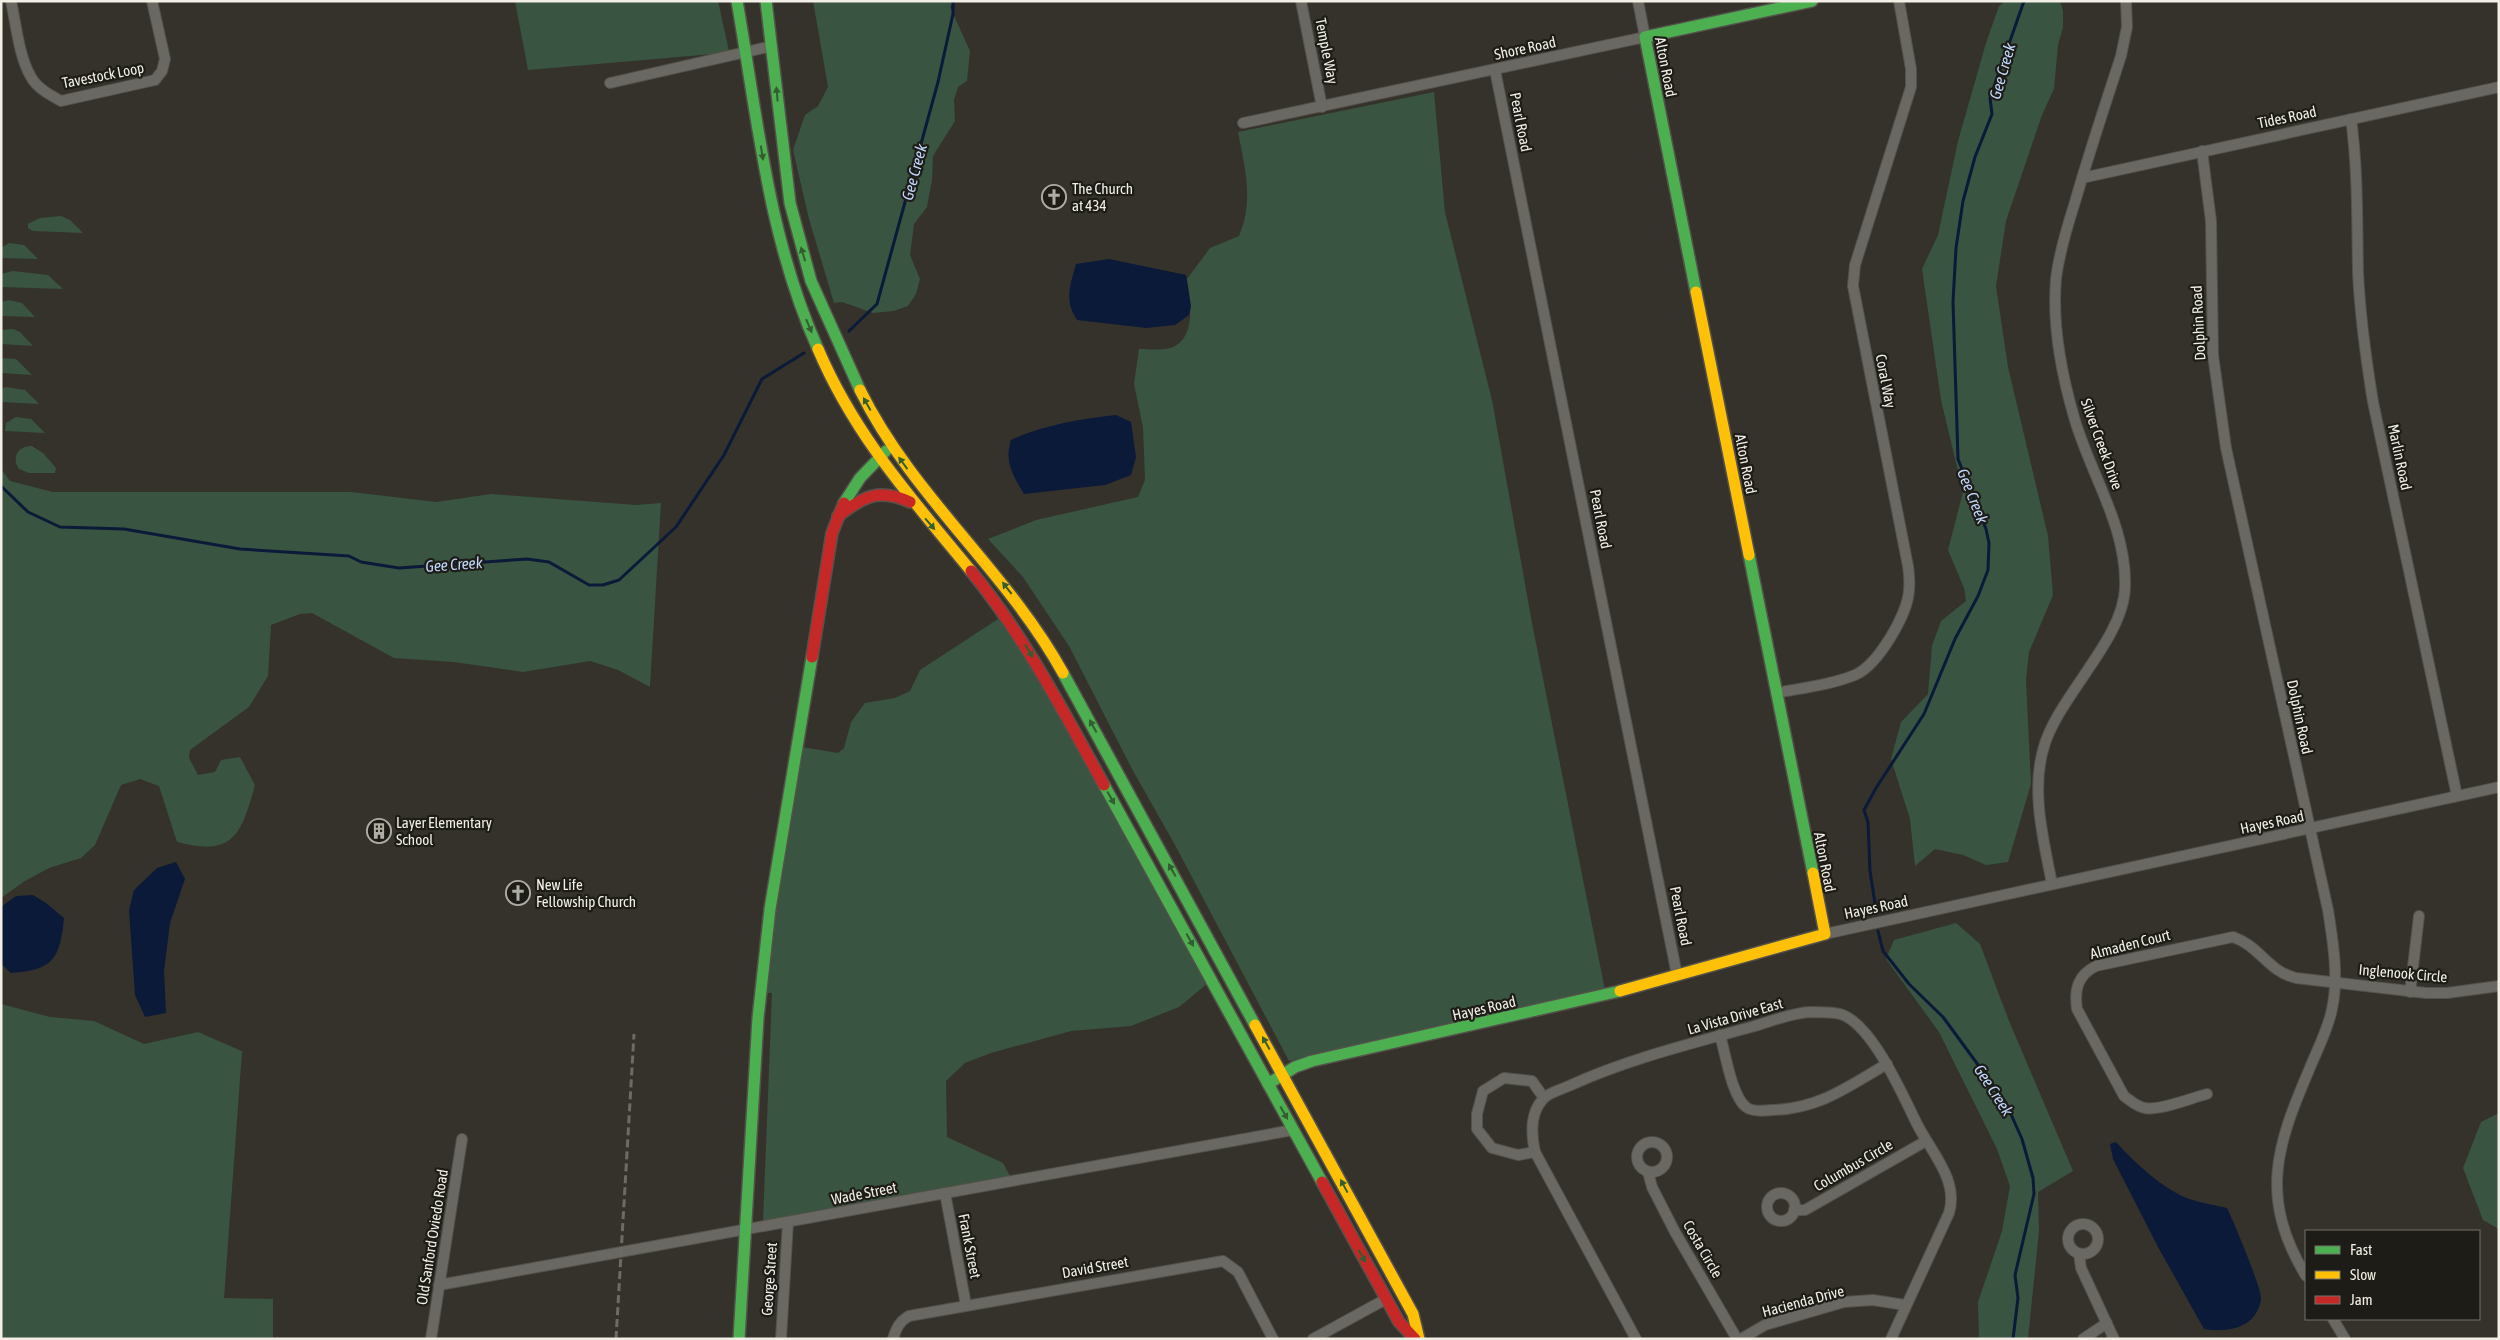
<svg xmlns="http://www.w3.org/2000/svg" width="2500" height="1340" viewBox="0 0 2500 1340" font-family="'Asap Condensed',sans-serif">
	<style>
		.green { fill: #395441 }
		.water { fill: #0b1a38 }
		.lines { fill: none; stroke-linecap: round; stroke-linejoin: round }
		.stream { stroke: #0b1a38; stroke-width: 3 }
		.street-casing { stroke: #53514a; stroke-width: 12 }
		.fast-casing { stroke: #53514a; stroke-width: 14 }
		.slow-casing { stroke: #53514a; stroke-width: 14 }
		.jam-casing { stroke: #53514a; stroke-width: 14 }
		.street { stroke: #6a6862; stroke-width: 10 }
		.fast { stroke: #4caf50; stroke-width: 11 }
		.slow { stroke: #ffc107; stroke-width: 11 }
		.jam { stroke: #c62828; stroke-width: 11 }
		.rail { stroke: #6d6b66; stroke-width: 3; stroke-dasharray: 8 4; stroke-linecap: butt }
		.oneway { fill: #325e30 }
		.labels { text-anchor: middle; dominant-baseline: central; stroke-width: 4.5; stroke-linejoin: round; paint-order: stroke }
		.street-label { font-size: 15px; fill: #f2efe7; stroke: #1d1c16 }
		.poi-label { font-size: 15px; fill: #f2efe7; stroke: #1d1c16; text-anchor: start }
		.water-label { font-size: 16px; font-style: italic; fill: #c0d6fd; stroke: #1d1c16 }
	</style>
	<rect width="100%" height="100%" fill="#34322b"/>
	<g class="green">
		<path d="M515 1H718L729 51 713 54 528 70Z"/>
		<path d="M813 1H954L950 7 970 51 967 81 958 87 954 100 955 121 933 156 932 180 927 207 914 224 910 255 920 279 916 294 908 306 894 311 873 313 842 302 834 303 809 219 793 150 805 115 818 106 828 87Z"/>
		<path d="M2006 1H2060L2063 11V27L2058 45 2054 89 2042 115 2006 221 1996 286 2008 367 2048 536 2053 595 2029 652 2026 680 2031 784 2008 862 1986 865 1963 855 1935 849 1915 866 1910 819 1891 759 1901 722 1928 694 1932 646 1941 621 1966 601 1964 588 1948 550 1963 492 1941 400 1922 269 1938 235 1958 141 1986 43 1999 6Z"/>
		<path d="M1434 92 1445 212 1492 400 1532 623 1605 990 1289 1061 1175 845 1132 769 1069 646 1023 577 988 539 1036 520 1138 497 1145 480 1143 428 1134 384 1139 349C1148 349 1165 351 1173 347 1197 336 1190 299 1187 279L1210 248 1239 236C1254 201 1245 168 1238 132Z"/>
		<path d="M61 216 70 220 83 233 33 231 28 228V224L40 218Z"/>
		<path d="M9 243 24 245 38 259 1 258V248Z"/>
		<path d="M13 271 48 275 63 289 1 287V274Z"/>
		<path d="M9 300 22 303 35 317 1 316V302Z"/>
		<path d="M13 329 20 332 33 346 1 344V330Z"/>
		<path d="M1 358 16 359 32 375 1 373Z"/>
		<path d="M6 387 25 390 39 404 1 402V389Z"/>
		<path d="M16 417 31 419 45 433 5 431 6 423Z"/>
		<path d="M32 446 43 453 56 468 55 473H29L19 469C11 457 18 446 32 446Z"/>
		<path d="M1 469 10 481 53 492H351L436 502 491 494 636 505 661 503 650 687 618 670 590 661 523 672 454 662 394 658 312 613 300 614 271 625 268 676 249 707 190 750 189 758 198 775 215 772 221 760 240 757 255 785C241 835 234 857 177 842L159 786 140 779 121 785 95 845 81 858 49 868 25 881 1 898Z"/>
		<path d="M998 619 1027 658 1207 984 1179 1007 1131 1026 1071 1031 991 1053 965 1063 946 1081 947 1137 1003 1163 1010 1176 763 1221 772 993H767L776 909 802 747 838 753 844 748 851 722 865 703 895 698 910 691 920 670Z"/>
		<path d="M1956 923 1980 944 2009 1021 2073 1171 2038 1192 2039 1231 2028 1339H1979L1978 1302 2002 1231 2010 1186 1997 1149 1939 1032 1886 959 1894 940Z"/>
		<path d="M1 1004 50 1017 94 1021 144 1044 198 1032 244 1052H242L224 1298 273 1299V1339H1Z"/>
		<path d="M2499 1113V1229L2483 1220 2463 1168 2481 1122Z"/>
	</g>
	<g class="water">
		<path d="M1109 259 1186 275 1191 306 1189 315 1175 325 1146 328 1077 320C1064 300 1070 286 1076 264Z"/>
		<path d="M1116 415 1131 422 1136 457 1131 475 1105 485 1024 494C1013 476 1004 461 1011 440 1043 425 1081 419 1116 415Z"/>
		<path d="M176 862 185 879 170 923 164 971 166 1013 145 1017 135 995 129 910 134 890 157 868Z"/>
		<path d="M33 895 46 903 64 918C60 959 53 970 11 973L1 964V907L16 896Z"/>
		<path d="M2116 1142C2134 1162 2164 1190 2189 1199 2202 1203 2215 1205 2227 1208 2233 1220 2262 1289 2261 1299 2257 1328 2228 1333 2204 1329L2158 1247 2113 1159 2110 1144Z"/>
	</g>
	<g class="lines">
		<g class="stream">
			<path d="M849 331 877 304 938 82 953 14V1"/>
			<path d="M1 486 28 512 60 527 124 529 240 549 349 556 361 562 399 568 527 559 549 562 589 585H603L619 580 676 527 724 455 762 379 804 353"/>
			<path d="M1876 910 1870 871 1868 822 1864 810 1876 788 1924 714 1955 639 1978 596 1988 570 1989 543 1986 529 1958 459 1953 302 1956 248 1963 201 1975 157 1992 114 1990 98 2024 1"/>
			<path d="M1878 931 1883 951 1909 984 1943 1017 2006 1103 2022 1139 2033 1178 2034 1194 2015 1275 2018 1298 2013 1339"/>
		</g>
		<defs>
			<g id="street">
				<path d="M11 1C16 24 19 57 31 77 37 88 50 95 61 101L155 80 162 71 165 59 152 1"/>
				<path d="M1301 1 1322 107"/>
				<path d="M1495 70 1677 975"/>
				<path d="M610 83 772 46"/>
				<path d="M2351 119C2358 170 2357 221 2358 272 2360 316 2366 359 2373 402L2457 796"/>
				<path d="M1243 123 1645 37 1638 1"/>
				<path d="M2202 151 2211 221 2213 355 2226 448 2328 910C2333 942 2339 977 2332 1009 2328 1030 2317 1050 2309 1070 2276 1147 2259 1198 2306 1276"/>
				<path d="M2082 178 2499 87"/>
				<path d="M1776 693C1802 688 1830 685 1855 675 1878 665 1908 614 1909 590 1910 582 1909 574 1908 566L1853 286 1855 265 1911 87V69L1899 1"/>
				<path d="M2052 884C2044 842 2031 793 2043 750 2056 698 2124 640 2125 587 2127 526 2090 474 2074 417 2061 372 2052 325 2056 279 2059 253 2067 227 2075 202 2089 153 2105 105 2121 56L2127 27 2126 1"/>
				<path d="M1825 934 2499 787"/>
				<path d="M2410 992 2419 916"/>
				<path d="M1720 1035C1725 1052 1732 1097 1746 1107 1752 1112 1764 1111 1772 1110 1819 1109 1847 1087 1887 1064"/>
				<path d="M2207 1094C2191 1098 2160 1111 2145 1108 2137 1107 2131 1101 2124 1096L2077 1009C2074 989 2078 975 2096 966L2233 937C2260 946 2267 971 2296 978L2426 993H2447L2499 986"/>
				<circle cx="1652" cy="1157" r="15"/>
				<path d="M1535 1152 1518 1155 1492 1148 1477 1129V1114L1483 1091 1504 1078 1532 1081 1544 1098"/>
				<path d="M1648 1172 1652 1187 1675 1232 1737 1339"/>
				<path d="M945 1193 966 1305"/>
				<circle cx="1781" cy="1207" r="14"/>
				<path d="M1794 1210H1805L1926 1141"/>
				<circle cx="2083" cy="1239" r="15"/>
				<path d="M2079 1254 2081 1268 2114 1339"/>
				<path d="M439 1285 1293 1130"/>
				<path d="M2333 1319 2345 1339"/>
				<path d="M431 1339 462 1139"/>
				<path d="M781 1339 788 1222"/>
				<path d="M893 1339C896 1328 900 1321 909 1316L1223 1261 1238 1272 1273 1339"/>
				<path d="M1313 1339 1386 1299"/>
				<path d="M1636 1339 1535 1152C1531 1134 1530 1112 1544 1098 1550 1092 1563 1089 1571 1085 1628 1059 1690 1044 1751 1027 1770 1022 1790 1013 1810 1012 1818 1012 1832 1012 1840 1014 1872 1023 1903 1096 1917 1124 1931 1152 1959 1180 1949 1213L1891 1339"/>
				<path d="M1741 1339 1765 1325 1844 1302 1873 1300 1905 1305"/>
				<path d="M2083 1339 2107 1323"/>
			</g>
			<g id="fast">
				<path d="M737 1C758 121 768 237 818 349"/>
				<path d="M766 1 790 203 811 281 860 390"/>
				<path d="M1696 292 1645 37 1812 1"/>
				<path d="M844 503 860 478 886 451"/>
				<path d="M1749 555 1813 873"/>
				<path d="M1063 673 1255 1025"/>
				<path d="M1104 785 1322 1182"/>
				<path d="M1268 1084 1295 1067 1312 1061 1620 991"/>
				<path d="M739 1339 758 1018 770 909 812 657"/>
			</g>
			<g id="slow">
				<path d="M1696 292 1749 555"/>
				<path d="M818 349C855 436 912 499 971 571"/>
				<path d="M860 390C912 496 1007 571 1063 673"/>
				<path d="M1620 991 1825 934 1813 873"/>
				<path d="M1255 1025 1413 1314 1419 1339"/>
			</g>
			<g id="jam">
				<path d="M838 516C864 496 879 488 910 502"/>
				<path d="M971 571C1025 637 1063 711 1104 785"/>
				<path d="M812 657 832 533 844 503"/>
				<path d="M1322 1182 1399 1322 1415 1339"/>
			</g>
		</defs>
		<use href="#street" class="street-casing"/>
		<use href="#fast" class="fast-casing"/>
		<use href="#slow" class="slow-casing"/>
		<use href="#jam" class="jam-casing"/>
		<use href="#street" class="street"/>
		<use href="#fast" class="fast"/>
		<use href="#slow" class="slow"/>
		<use href="#jam" class="jam"/>
		<path class="rail" d="M616 1339 634 1034"/>
	</g>
	<defs><path id="oneway-solid" d="M-6-.8H1V-3.2L6.5 0L1 3.2V.8H-6Z" transform="scale(1.25)"/></defs>
	<g class="oneway">
		<use href="#oneway-solid" transform="translate(777 94) rotate(-95)"/>
		<use href="#oneway-solid" transform="translate(762 153) rotate(81)"/>
		<use href="#oneway-solid" transform="translate(803 254) rotate(-107)"/>
		<use href="#oneway-solid" transform="translate(809 326) rotate(67)"/>
		<use href="#oneway-solid" transform="translate(867 404) rotate(-119)"/>
		<use href="#oneway-solid" transform="translate(903 463) rotate(-126)"/>
		<use href="#oneway-solid" transform="translate(930 524) rotate(49)"/>
		<use href="#oneway-solid" transform="translate(1007 588) rotate(-128)"/>
		<use href="#oneway-solid" transform="translate(1029 651) rotate(58)"/>
		<use href="#oneway-solid" transform="translate(1093 726) rotate(-119)"/>
		<use href="#oneway-solid" transform="translate(1111 798) rotate(61)"/>
		<use href="#oneway-solid" transform="translate(1172 870) rotate(-119)"/>
		<use href="#oneway-solid" transform="translate(1190 940) rotate(61)"/>
		<use href="#oneway-solid" transform="translate(1266 1043) rotate(-119)"/>
		<use href="#oneway-solid" transform="translate(1284 1113) rotate(61)"/>
		<use href="#oneway-solid" transform="translate(1344 1186) rotate(-118)"/>
		<use href="#oneway-solid" transform="translate(1362 1256) rotate(61)"/>
	</g>
	<defs>
		<symbol id="church-ring" viewBox="-11 -11 22 22"><circle r="9.5" fill="#1d1c16" stroke="#b0ada5" stroke-width="1.5"/><path d="M-1.2-6h2.4v3.5h3.3v2.4h-3.3V6h-2.4V-.1h-3.3v-2.4h3.3Z" fill="#b0ada5"/></symbol>
		<symbol id="building-ring" viewBox="-11 -11 22 22"><circle r="9.5" fill="#1d1c16" stroke="#b0ada5" stroke-width="1.5"/><path d="M-4-6H4V6H1V3H-1V6H-4ZM-2.5-4.3h1.7v1.8h-1.7ZM.8-4.3h1.7v1.8H.8ZM-2.5-1h1.7V.8h-1.7ZM.8-1h1.7V.8H.8Z" fill="#b0ada5"/></symbol>
	</defs>
	<g fill-rule="evenodd">
		<use href="#church-ring" x="1040" y="183" width="28" height="28"/>
		<use href="#building-ring" x="365" y="817" width="28" height="28"/>
		<use href="#church-ring" x="504" y="879" width="28" height="28"/>
	</g>
	<g class="labels">
		<g class="street-label">
			<text transform="translate(1525 48) rotate(-12)">Shore Road</text>
			<text transform="translate(1327 51) rotate(79)">Temple Way</text>
			<text transform="translate(1666 67) rotate(79)">Alton Road</text>
			<text transform="translate(103 75) rotate(-11)">Tavestock Loop</text>
			<text transform="translate(2287 117) rotate(-12)">Tides Road</text>
			<text transform="translate(1521 122) rotate(79)">Pearl Road</text>
			<text transform="translate(2198 323) rotate(-93)">Dolphin Road</text>
			<text transform="translate(1886 381) rotate(79)">Coral Way</text>
			<text transform="translate(2102 444) rotate(70)">Silver Creek Drive</text>
			<text transform="translate(2400 457) rotate(78)">Marlin Road</text>
			<text transform="translate(1746 464) rotate(79)">Alton Road</text>
			<text transform="translate(1601 519) rotate(79)">Pearl Road</text>
			<text transform="translate(2300 717) rotate(78)">Dolphin Road</text>
			<text transform="translate(2272 822) rotate(-12)">Hayes Road</text>
			<text transform="translate(1825 862) rotate(79)">Alton Road</text>
			<text transform="translate(1876 907) rotate(-12)">Hayes Road</text>
			<text transform="translate(1681 916) rotate(79)">Pearl Road</text>
			<text transform="translate(2130 944) rotate(-14)">Almaden Court</text>
			<text transform="translate(2403 973) rotate(5)">Inglenook Circle</text>
			<text transform="translate(1484 1008) rotate(-13)">Hayes Road</text>
			<text transform="translate(1735 1016) rotate(-16)">La Vista Drive East</text>
			<text transform="translate(1853 1165) rotate(-30)">Columbus Circle</text>
			<text transform="translate(864 1193) rotate(-11)">Wade Street</text>
			<text transform="translate(432 1237) rotate(-81)">Old Sanford Oviedo Road</text>
			<text transform="translate(970 1246) rotate(79)">Frank Street</text>
			<text transform="translate(1703 1249) rotate(60)">Costa Circle</text>
			<text transform="translate(1095 1267) rotate(-10)">David Street</text>
			<text transform="translate(769 1279) rotate(-86)">George Street</text>
			<text transform="translate(1803 1301) rotate(-15)">Hacienda Drive</text>
		</g>
		<g class="poi-label">
			<text x="1072" y="188">The Church<tspan x="1072" dy="17">at 434</tspan></text>
			<text x="396" y="822">Layer Elementary<tspan x="396" dy="17">School</tspan></text>
			<text x="536" y="884">New Life<tspan x="536" dy="17">Fellowship Church</tspan></text>
		</g>
		<g class="water-label">
			<text transform="translate(2002 71) rotate(-74)">Gee Creek</text>
			<text transform="translate(914 172) rotate(-75)">Gee Creek</text>
			<text transform="translate(1973 496) rotate(68)">Gee Creek</text>
			<text transform="translate(454 564) rotate(-4)">Gee Creek</text>
			<text transform="translate(1994 1090) rotate(57)">Gee Creek</text>
		</g>
	</g>
	<rect width="2500" height="1340" fill="none" stroke="#f2efe7" stroke-width="5"/>
	<rect x="2305" y="1230" width="175" height="90" fill="#1d1c16" stroke="#72706a"/>
	<rect x="2315" y="1246" width="25" height="8" fill="#4caf50" stroke="#72706a"/>
	<text x="2350" y="1255" font-size="15" fill="#f2efe7">Fast</text>
	<rect x="2315" y="1271" width="25" height="8" fill="#ffc107" stroke="#72706a"/>
	<text x="2350" y="1280" font-size="15" fill="#f2efe7">Slow</text>
	<rect x="2315" y="1296" width="25" height="8" fill="#c62828" stroke="#72706a"/>
	<text x="2350" y="1305" font-size="15" fill="#f2efe7">Jam</text>
</svg>
